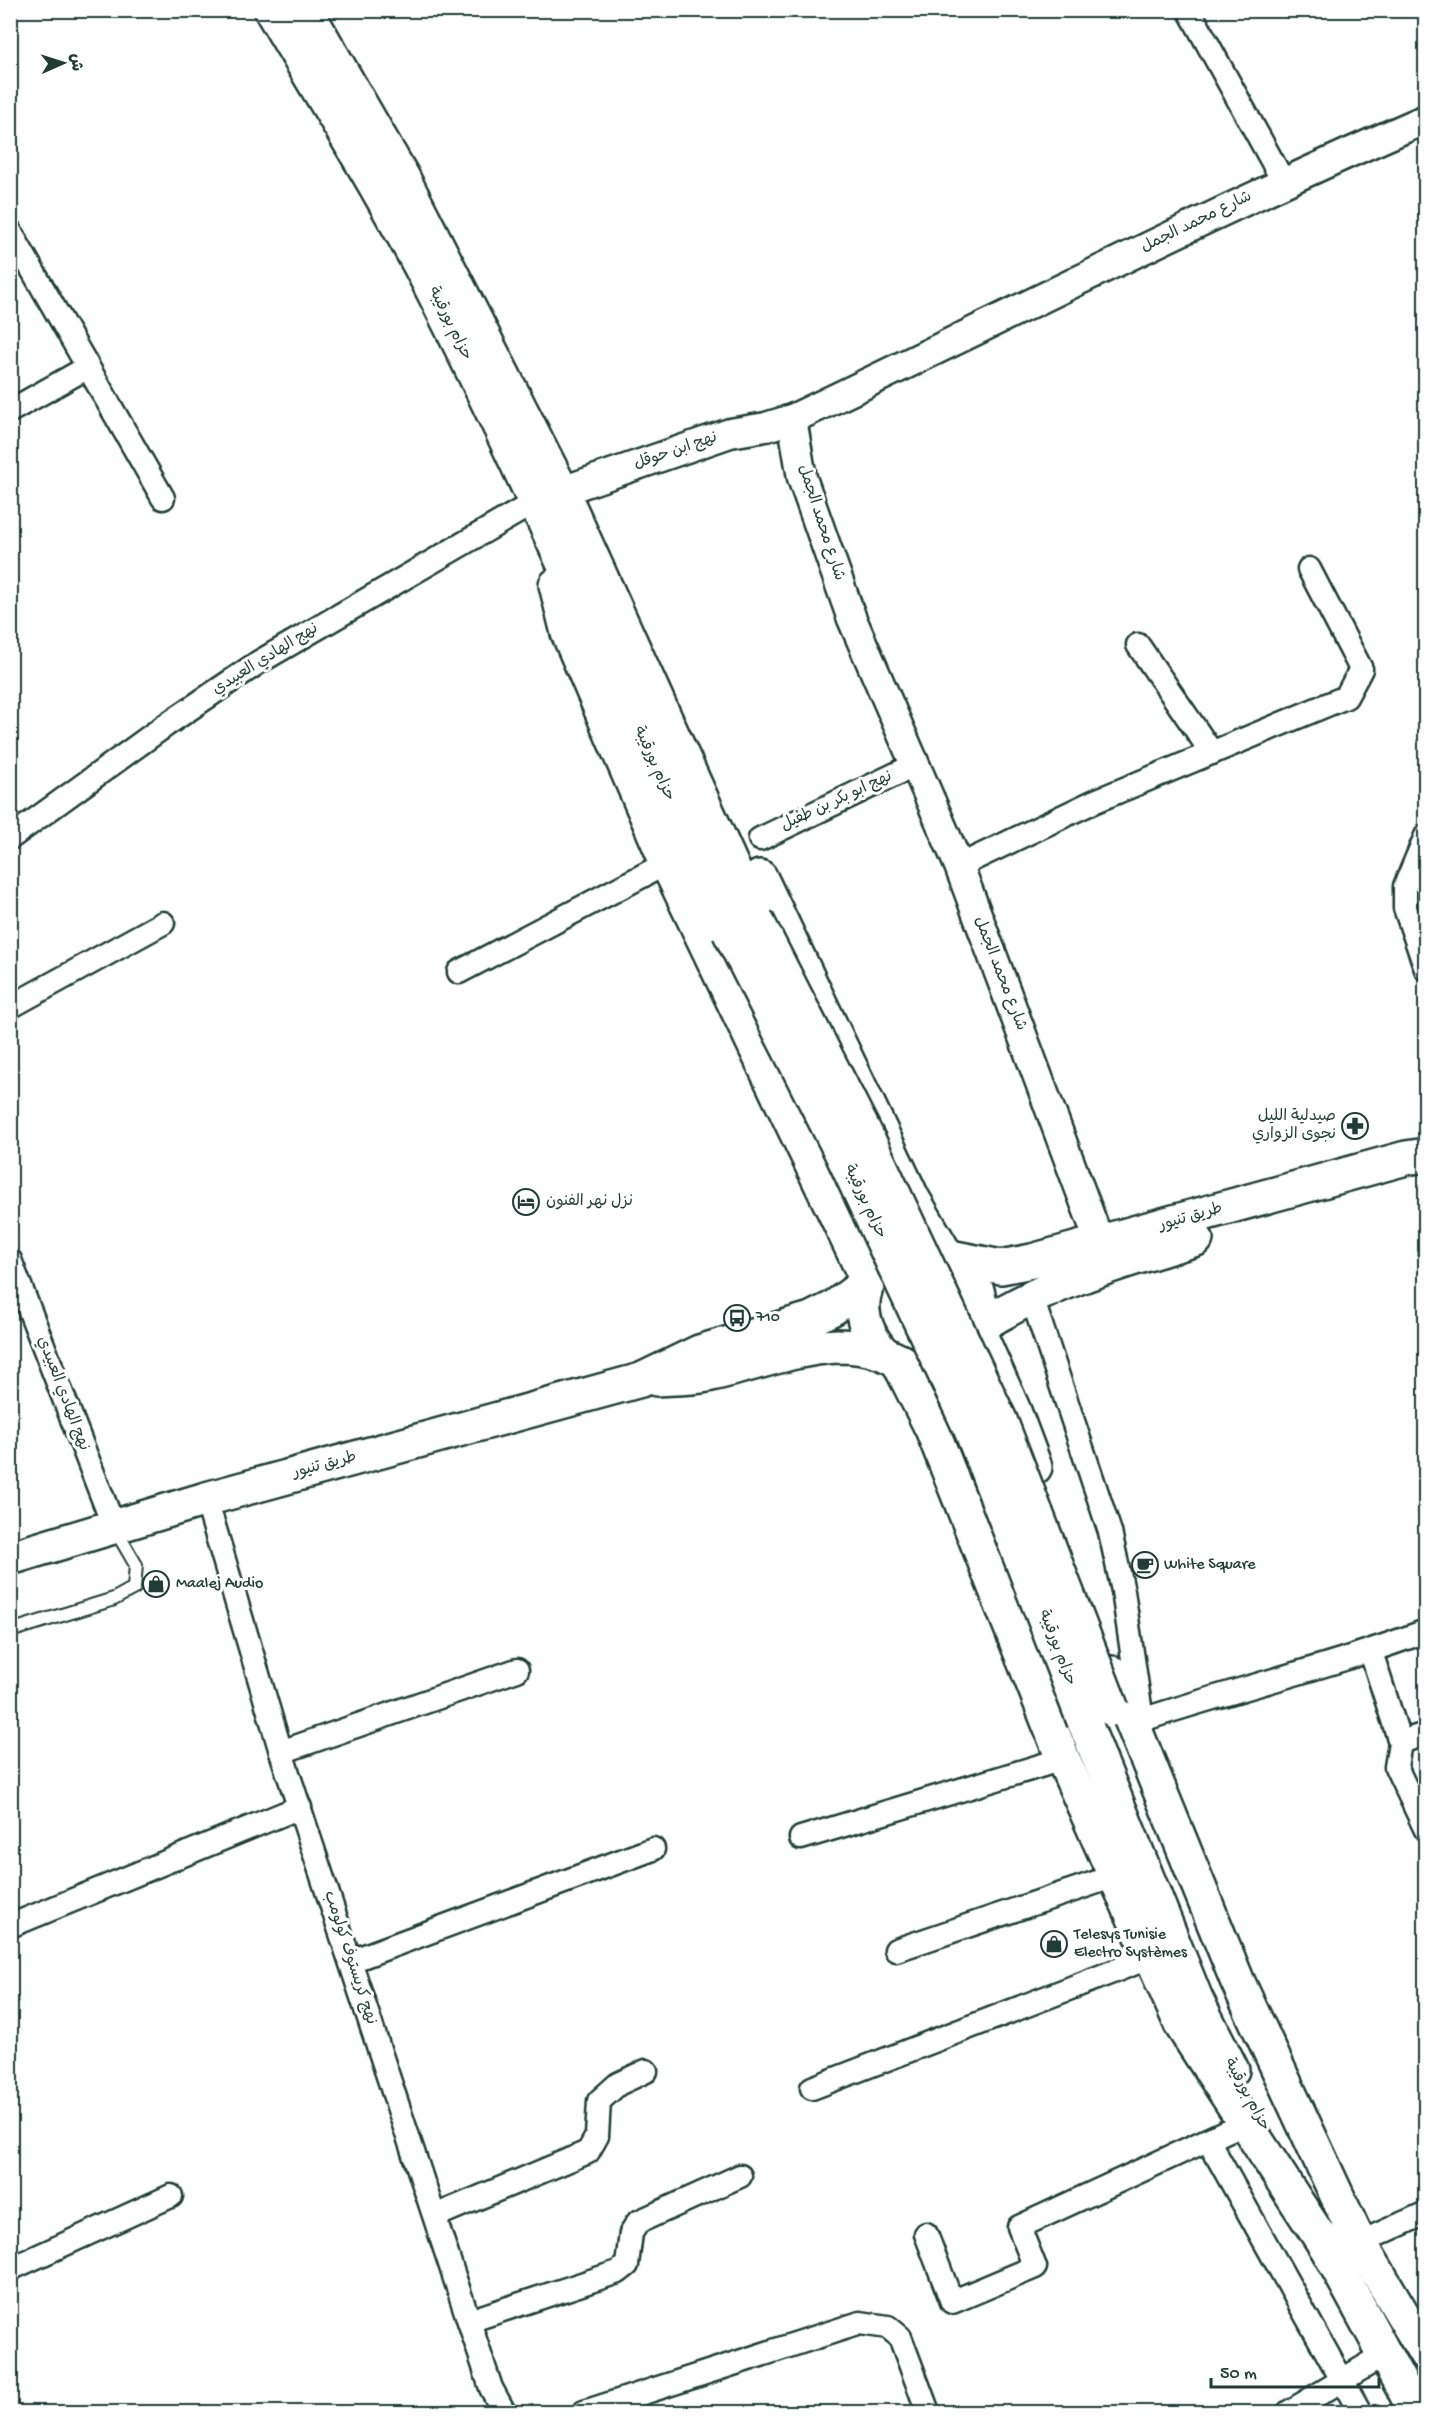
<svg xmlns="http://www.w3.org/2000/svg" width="1436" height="2423" viewBox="0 0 1436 2423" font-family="'Gochi Hand','Playpen Sans Arabic',sans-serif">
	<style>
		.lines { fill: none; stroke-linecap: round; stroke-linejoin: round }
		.service-casing { stroke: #1f3d34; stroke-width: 16 }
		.minor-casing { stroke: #1f3d34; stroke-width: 27 }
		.tertiary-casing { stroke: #1f3d34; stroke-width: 33 }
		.secondary-casing { stroke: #1f3d34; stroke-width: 38 }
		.trunk-casing { stroke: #1f3d34; stroke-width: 38 }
		.service { stroke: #fff; stroke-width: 12 }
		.minor { stroke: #fff; stroke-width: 22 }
		.tertiary { stroke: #fff; stroke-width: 28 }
		.secondary { stroke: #fff; stroke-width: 33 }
		.trunk { stroke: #fff; stroke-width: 33 }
		.trunk-bridge-casing { stroke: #1f3d34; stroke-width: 38; stroke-linecap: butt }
		.trunk-bridge { stroke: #fff; stroke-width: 33 }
		.labels { text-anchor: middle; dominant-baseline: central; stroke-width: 6; stroke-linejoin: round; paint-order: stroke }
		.street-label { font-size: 16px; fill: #1f3d34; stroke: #fff }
		.poi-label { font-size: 16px; fill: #1f3d34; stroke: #fff; text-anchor: start }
	</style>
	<rect width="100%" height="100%" fill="#fff"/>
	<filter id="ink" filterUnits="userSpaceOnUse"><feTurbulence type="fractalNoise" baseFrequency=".0167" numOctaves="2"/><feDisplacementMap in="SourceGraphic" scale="12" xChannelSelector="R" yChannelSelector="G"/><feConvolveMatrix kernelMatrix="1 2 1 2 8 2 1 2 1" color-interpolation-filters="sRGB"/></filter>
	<g filter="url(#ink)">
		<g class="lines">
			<defs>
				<path id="service" d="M10 1631 114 1599 134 1588 136 1565 115 1529"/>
				<g id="minor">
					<path d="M1189 10 1283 181"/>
					<path d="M10 231 163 498"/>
					<path d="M10 411 88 367"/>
					<path d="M1138 645 1212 753"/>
					<path d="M1426 836 1405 886V908L1426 969"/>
					<path d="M10 838 166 725 259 662 535 502"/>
					<path d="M760 839 915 765"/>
					<path d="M959 866 1093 802 1346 697 1361 669 1309 569"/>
					<path d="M459 972 667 863"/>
					<path d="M10 1007 163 923"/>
					<path d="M10 1260 114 1527"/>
					<path d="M1031 1295 1110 1532 1123 1591 1142 1720 1138 1721"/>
					<path d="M206 1499 281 1752 491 2388 504 2412"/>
					<path d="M1371 1652 1400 1742"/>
					<path d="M1142 1720C1236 1689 1333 1666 1426 1631"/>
					<path d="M1426 1734 1400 1742 1396 1767 1426 1830"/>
					<path d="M281 1752 517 1670"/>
					<path d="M801 1838 1063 1759"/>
					<path d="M10 1926 300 1807"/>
					<path d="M896 1950 1115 1876"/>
					<path d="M351 1961 653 1849"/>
					<path d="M812 2088 1151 1957"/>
					<path d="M1208 2140 1360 2412"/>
					<path d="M435 2216 588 2152 597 2136 599 2101 618 2084 646 2071"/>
					<path d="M926 2234 952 2302 1035 2267 1019 2227 1244 2123"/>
					<path d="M1359 2243 1426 2213"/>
					<path d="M10 2269 171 2196"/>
					<path d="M469 2321 618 2272 627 2265 631 2233 638 2222 740 2176"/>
					<path d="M584 2412 860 2323 888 2327 900 2337 928 2412"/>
					<path d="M1289 2412 1384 2355"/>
				</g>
				<g id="tertiary">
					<path d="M562 491 730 433 766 427 792 419"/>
					<path d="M1100 1243 959 866 852 619 802 478 792 419C1003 319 1211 212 1426 119"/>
				</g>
				<g id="secondary">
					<path d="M955 1258 1001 1267 1032 1261 1406 1158 1426 1155"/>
					<path d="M874 1273C854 1301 863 1330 883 1353"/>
					<path d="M977 1328C1047 1283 1117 1263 1196 1239"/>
					<path d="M657 1379C674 1378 691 1378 707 1375 750 1366 794 1348 837 1346 851 1346 869 1348 882 1353 901 1361 916 1373 938 1365 1003 1341 989 1255 920 1249"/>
					<path d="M10 1558 206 1499 641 1380 699 1352 811 1319 833 1308 868 1282"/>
				</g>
				<g id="trunk">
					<path d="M271 10C326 104 385 196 434 293 540 502 632 718 729 931"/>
					<path d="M306 10 403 178 562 491 756 919"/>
					<path d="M556 585 568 633 667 863 868 1282"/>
					<path d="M760 877 913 1199 946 1255"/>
					<path d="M977 1328 1014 1411 1035 1467"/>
					<path d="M899 1363 932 1429 1063 1759 1182 2026 1332 2256"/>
					<path d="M1112 1673 1237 1980 1359 2243"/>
					<path d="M1084 1721 1196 1999 1232 2070"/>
					<path d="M1349 2224 1426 2354"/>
					<path d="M1321 2237 1416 2412"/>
				</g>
			</defs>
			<use href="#service" class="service-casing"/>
			<use href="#minor" class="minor-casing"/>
			<use href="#tertiary" class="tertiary-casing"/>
			<use href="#secondary" class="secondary-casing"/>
			<use href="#trunk" class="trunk-casing"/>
			<use href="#service" class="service"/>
			<use href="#minor" class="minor"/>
			<use href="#tertiary" class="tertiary"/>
			<use href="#secondary" class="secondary"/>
			<use href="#trunk" class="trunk"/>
			<defs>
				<g id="trunk-bridge">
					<path d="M756 919 869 1141 1000 1420 1112 1709"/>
					<path d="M729 931 842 1154 971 1430 1084 1721"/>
				</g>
			</defs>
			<use href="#trunk-bridge" class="trunk-bridge-casing"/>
			<use href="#trunk-bridge" class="trunk-bridge"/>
		</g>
	</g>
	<defs>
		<symbol id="pharmacy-ring" viewBox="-11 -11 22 22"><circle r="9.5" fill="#fff" stroke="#1f3d34" stroke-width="1.5"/><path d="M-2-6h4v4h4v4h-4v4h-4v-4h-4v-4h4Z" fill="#1f3d34"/></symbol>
		<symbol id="hotel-ring" viewBox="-11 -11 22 22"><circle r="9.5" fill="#fff" stroke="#1f3d34" stroke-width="1.5"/><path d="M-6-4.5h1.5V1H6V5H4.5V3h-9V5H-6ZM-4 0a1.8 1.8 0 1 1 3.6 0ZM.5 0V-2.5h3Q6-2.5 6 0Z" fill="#1f3d34"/></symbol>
		<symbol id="bus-ring" viewBox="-11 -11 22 22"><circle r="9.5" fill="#fff" stroke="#1f3d34" stroke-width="1.5"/><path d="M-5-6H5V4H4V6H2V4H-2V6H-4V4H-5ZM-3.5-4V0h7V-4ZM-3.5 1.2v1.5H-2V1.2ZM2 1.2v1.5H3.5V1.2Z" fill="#1f3d34"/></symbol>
		<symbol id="cafe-ring" viewBox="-11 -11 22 22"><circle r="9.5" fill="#fff" stroke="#1f3d34" stroke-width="1.5"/><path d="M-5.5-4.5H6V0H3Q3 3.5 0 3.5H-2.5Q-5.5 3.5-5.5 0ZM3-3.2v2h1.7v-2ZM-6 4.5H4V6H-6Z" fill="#1f3d34"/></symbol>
		<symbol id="shop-ring" viewBox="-11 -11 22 22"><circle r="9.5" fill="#fff" stroke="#1f3d34" stroke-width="1.5"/><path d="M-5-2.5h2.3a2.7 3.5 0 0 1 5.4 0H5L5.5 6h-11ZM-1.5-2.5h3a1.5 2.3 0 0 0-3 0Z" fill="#1f3d34"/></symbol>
	</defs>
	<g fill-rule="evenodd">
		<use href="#pharmacy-ring" x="1340" y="1111" width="30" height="30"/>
		<use href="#hotel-ring" x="511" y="1187" width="30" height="30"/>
		<use href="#bus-ring" x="722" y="1303" width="30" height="30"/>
		<use href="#cafe-ring" x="1130" y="1550" width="30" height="30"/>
		<use href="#shop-ring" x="141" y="1569" width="30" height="30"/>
		<use href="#shop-ring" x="1039" y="1929" width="30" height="30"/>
	</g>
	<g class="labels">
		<g class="street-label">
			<text transform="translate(1197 223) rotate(-26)">شارع محمد الجمل</text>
			<text transform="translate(449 324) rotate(64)">حزام بورقيبة</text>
			<text transform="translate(676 452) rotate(-19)">نهج ابن حوقل</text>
			<text transform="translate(820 523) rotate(72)">شارع محمد الجمل</text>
			<text transform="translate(266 660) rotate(-32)">نهج الهادي العبيدي</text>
			<text transform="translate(653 764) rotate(66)">حزام بورقيبة</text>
			<text transform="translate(837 802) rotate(-25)">نهج ابو بكر بن طفيل</text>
			<text transform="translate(999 974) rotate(69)">شارع محمد الجمل</text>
			<text transform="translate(864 1202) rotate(65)">حزام بورقيبة</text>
			<text transform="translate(1191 1218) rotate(-16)">طريق تنيور</text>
			<text transform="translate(62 1394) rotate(69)">نهج الهادي العبيدي</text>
			<text transform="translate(325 1466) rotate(-15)">طريق تنيور</text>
			<text transform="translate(1056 1648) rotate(69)">حزام بورقيبة</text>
			<text transform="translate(349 1958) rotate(72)">نهج كريستوف كولومب</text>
			<text transform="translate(1246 2095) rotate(62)">حزام بورقيبة</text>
		</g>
		<g class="poi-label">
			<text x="1336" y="1117" text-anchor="end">صيدلية الليل<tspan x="1336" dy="18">نجوى الزواري</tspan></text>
			<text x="546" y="1202">نزل نهر الفنون</text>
			<text x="756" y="1318">710</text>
			<text x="1164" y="1565">White Square</text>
			<text x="176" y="1584">Maalej Audio</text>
			<text x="1074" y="1935">Telesys Tunisie<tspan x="1074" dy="18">Electro Systèmes</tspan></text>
		</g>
	</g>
	<rect width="1436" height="2423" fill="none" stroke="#fff" stroke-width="36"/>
	<rect x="18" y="18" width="1400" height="2387" fill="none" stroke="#1f3d34" stroke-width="2" filter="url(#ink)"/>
	<g transform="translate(63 63) rotate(87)" stroke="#ffffff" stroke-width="4.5" paint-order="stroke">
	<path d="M0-4.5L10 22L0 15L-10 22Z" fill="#1f3d34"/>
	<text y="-9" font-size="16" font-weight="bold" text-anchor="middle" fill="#1f3d34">ش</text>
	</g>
	<path d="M1211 2378v9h168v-9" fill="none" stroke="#1f3d34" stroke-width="3"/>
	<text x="1220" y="2378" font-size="18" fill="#1f3d34" stroke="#ffffff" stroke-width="4.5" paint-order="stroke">50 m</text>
</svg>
